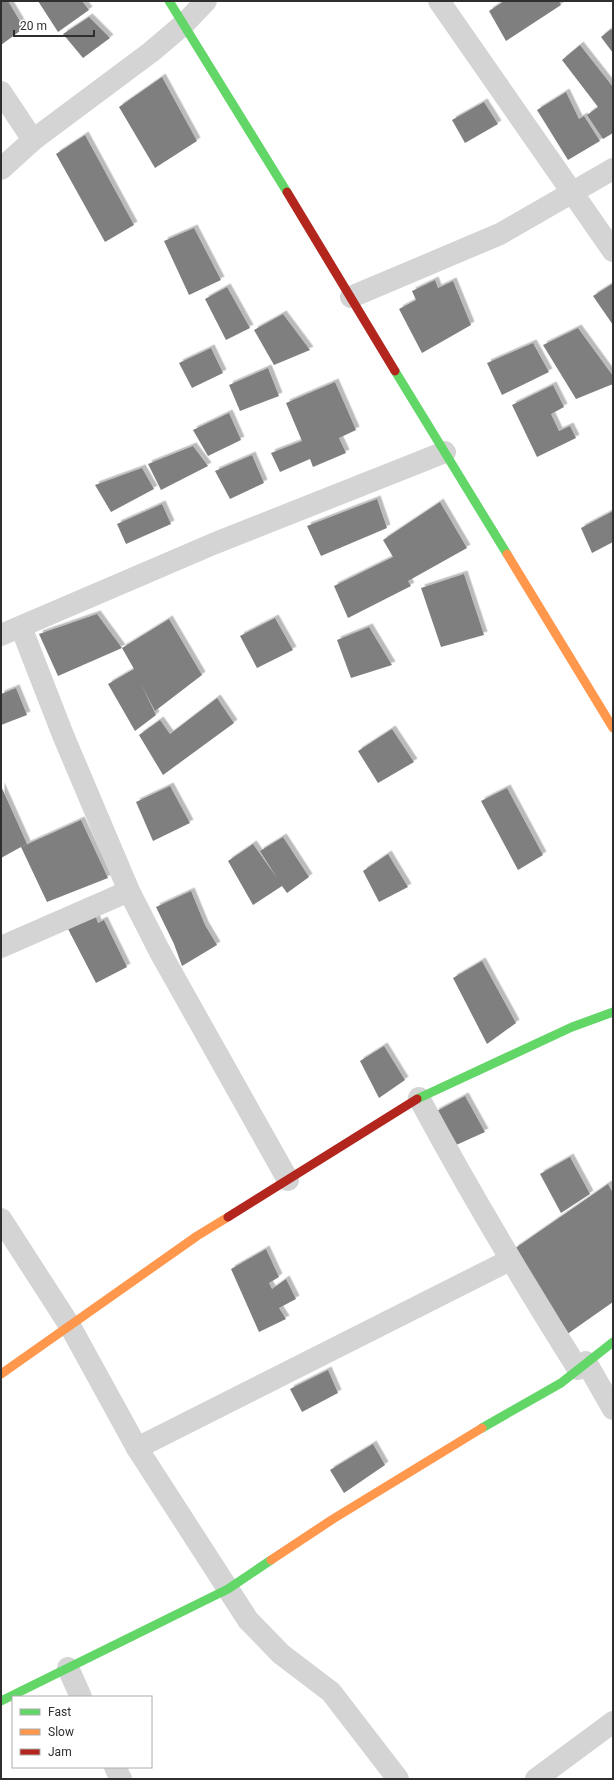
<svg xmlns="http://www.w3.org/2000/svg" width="614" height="1780" viewBox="0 0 614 1780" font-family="Roboto,sans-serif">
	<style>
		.building { fill: #7f7f7f; filter: url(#shadow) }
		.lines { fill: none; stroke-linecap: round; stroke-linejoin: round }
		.street { stroke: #d4d4d4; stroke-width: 22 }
		.fast { stroke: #63d668; stroke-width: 9 }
		.slow { stroke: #ff974d; stroke-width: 9 }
		.jam { stroke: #b3261e; stroke-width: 9 }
	</style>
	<defs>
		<filter id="shadow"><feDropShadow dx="3.5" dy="-3.5" stdDeviation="0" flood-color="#0004"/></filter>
	</defs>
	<rect width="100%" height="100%" fill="#fff"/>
	<g class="building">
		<path d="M3 1H8L24 28 1 45V3Z"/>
		<path d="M38 1H82L89 10 58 32Z"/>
		<path d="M504 1H559L561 5 506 41 489 11Z"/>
		<path d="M89 17 110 38 83 58 63 34Z"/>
		<path d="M611 29 613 32V53L601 37Z"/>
		<path d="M580 45 613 87V133L603 139 587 115 598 107 562 60Z"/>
		<path d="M162 77 197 141 155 168 119 107Z"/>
		<path d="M566 92 579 119 584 116 600 141 568 160 537 110Z"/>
		<path d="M484 102 498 124 465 143 452 120Z"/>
		<path d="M85 135 134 225 105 242 56 154Z"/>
		<path d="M194 228 221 280 189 295 164 241Z"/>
		<path d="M435 280 438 288 453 281 471 325 422 353 399 309 416 300 412 291Z"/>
		<path d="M612 284 613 285V325L593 296Z"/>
		<path d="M227 287 250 328 226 340 205 299Z"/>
		<path d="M283 314 310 350 274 365 254 330Z"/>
		<path d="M578 328 613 376V384L576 399 543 345Z"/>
		<path d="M533 343 549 372 502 395 487 363Z"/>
		<path d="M211 348 223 373 192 388 179 363Z"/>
		<path d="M268 368 279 396 240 411 229 385Z"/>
		<path d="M335 382 356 430 339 438 346 453 313 467 310 459 280 472 271 453 302 441 286 403Z"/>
		<path d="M553 385 564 407 551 414 559 431 570 426 576 438 537 457 512 405Z"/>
		<path d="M229 413 241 440 208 456 193 430Z"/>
		<path d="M193 446 208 466 161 490 148 464Z"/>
		<path d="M252 455 264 483 230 499 215 471Z"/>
		<path d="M142 468 154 489 111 512 95 485Z"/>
		<path d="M377 499 387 528 321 556 307 526Z"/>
		<path d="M440 502 467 548 408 581 411 586 348 618 334 586 393 557 383 540Z"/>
		<path d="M162 504 171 524 126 544 117 524Z"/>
		<path d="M613 511V542L592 553 581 528Z"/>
		<path d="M464 574 484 635 441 647 421 588Z"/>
		<path d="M97 614 122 648 58 676 39 634Z"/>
		<path d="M275 618 293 650 257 668 240 636Z"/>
		<path d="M169 619 202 675 155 711 141 684 156 715 135 731 108 684 134 669 122 648Z"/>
		<path d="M369 627 392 665 351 678 337 640Z"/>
		<path d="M16 688 27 715 1 725V694Z"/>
		<path d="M217 698 234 723 163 775 139 735 160 720 170 734Z"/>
		<path d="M392 729 414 762 378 783 358 751Z"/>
		<path d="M1 786 27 844 21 847 81 820 108 878 47 902 21 847 1 858Z"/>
		<path d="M170 786 190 823 153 841 136 802Z"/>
		<path d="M507 788 543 855 518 870 481 801Z"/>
		<path d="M283 837 309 877 287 893 282 886 253 905 228 861 253 844 277 878 260 851Z"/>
		<path d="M388 854 408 887 379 902 363 871Z"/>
		<path d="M191 891 205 925 217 945 182 966 174 944 156 907Z"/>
		<path d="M94 912 98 923 104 920 127 967 96 983 67 927Z"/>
		<path d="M482 961 516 1023 487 1044 453 978Z"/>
		<path d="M384 1046 405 1080 379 1098 360 1061Z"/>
		<path d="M465 1096 485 1132 454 1146 435 1112Z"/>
		<path d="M570 1157 590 1194 561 1213 540 1174Z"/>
		<path d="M608 1184 613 1193V1302L566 1335 514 1249Z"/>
		<path d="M266 1249 279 1277 269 1283 272 1289 286 1279 296 1299 279 1308 286 1319 259 1332 231 1269Z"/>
		<path d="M328 1370 338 1393 302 1412 290 1389Z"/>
		<path d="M373 1444 385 1465 344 1493 330 1470Z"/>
	</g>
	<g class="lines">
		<g class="street">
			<path d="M439 1 613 251"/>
			<path d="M1 92 33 140"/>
			<path d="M1 169 33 140 151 52 184 24 206 1"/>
			<path d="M351 297 500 234 613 169"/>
			<path d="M21 627 63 735 129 891 160 952 288 1180"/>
			<path d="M1 635 213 544 445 452"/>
			<path d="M1 947 129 891"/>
			<path d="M419 1098C469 1191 522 1280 578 1369"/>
			<path d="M1 1219 70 1326 137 1448 248 1620 281 1654 331 1692 398 1779"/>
			<path d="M586 1362 613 1409"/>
			<path d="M137 1448 510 1260"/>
			<path d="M68 1668 81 1697"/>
			<path d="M115 1767 121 1779"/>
			<path d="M536 1779 613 1722"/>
		</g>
		<g class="fast">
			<path d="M169 1 287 192"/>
			<path d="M395 371 507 554"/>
			<path d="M417 1099 572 1027 613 1012"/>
			<path d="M482 1428 561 1383 613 1342"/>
			<path d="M1 1701 228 1589 271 1560"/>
		</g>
		<g class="slow">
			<path d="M507 554 613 728"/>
			<path d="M1 1374 197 1236 228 1217"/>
			<path d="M271 1560 333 1519 482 1428"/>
		</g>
		<g class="jam">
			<path d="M287 192 395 371"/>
			<path d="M228 1217 417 1099"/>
		</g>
	</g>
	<rect width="614" height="1780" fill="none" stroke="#2f2f2f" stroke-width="4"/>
	<rect x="12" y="1696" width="140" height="72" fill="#ffffff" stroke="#acacac"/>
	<rect x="20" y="1709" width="20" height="6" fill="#63d668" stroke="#acacac"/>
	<text x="48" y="1716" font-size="12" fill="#2f2f2f">Fast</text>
	<rect x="20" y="1729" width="20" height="6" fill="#ff974d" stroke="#acacac"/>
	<text x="48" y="1736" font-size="12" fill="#2f2f2f">Slow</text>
	<rect x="20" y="1749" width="20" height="6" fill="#b3261e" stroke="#acacac"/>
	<text x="48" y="1756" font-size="12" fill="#2f2f2f">Jam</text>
	<path d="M14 30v6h80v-6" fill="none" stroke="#2f2f2f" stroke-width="2"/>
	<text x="20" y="30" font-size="12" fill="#2f2f2f" stroke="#ffffff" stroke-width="3" paint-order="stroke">20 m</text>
</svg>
